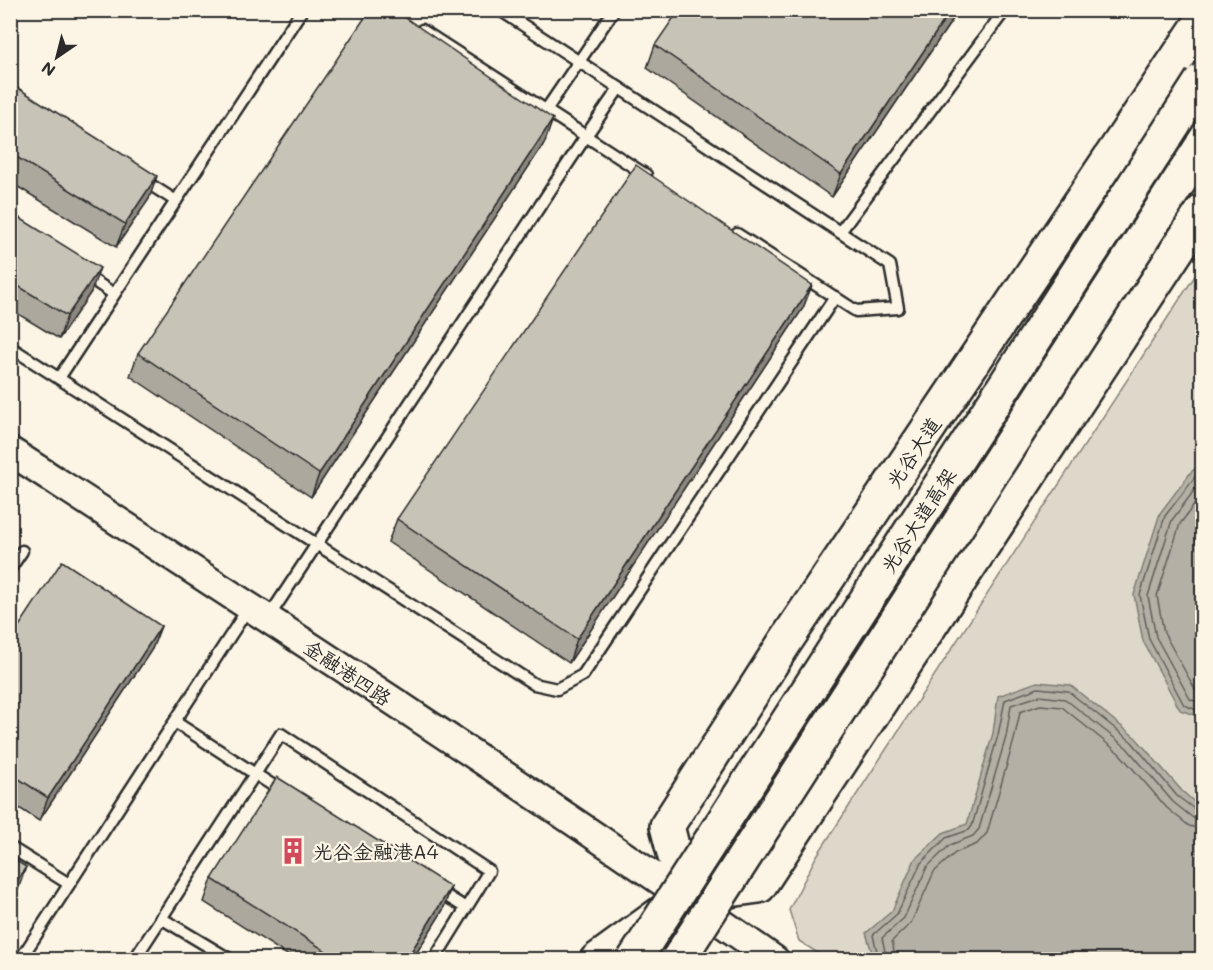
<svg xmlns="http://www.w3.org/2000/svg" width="1213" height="970" viewBox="0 0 1213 970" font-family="Mali,'LXGW WenKai TC',sans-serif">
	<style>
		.green { fill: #ded8ca; stroke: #84827a; stroke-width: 1.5 }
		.water { fill: #b4b0a5; stroke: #7d7b74; stroke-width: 1.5 }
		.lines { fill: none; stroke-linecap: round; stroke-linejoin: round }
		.shore { stroke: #62605c; stroke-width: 1.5 }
		.service-casing { stroke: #2b2b2b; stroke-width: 15 }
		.tertiary-casing { stroke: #2b2b2b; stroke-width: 32 }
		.primary-casing { stroke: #2b2b2b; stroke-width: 38 }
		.service { stroke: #fcf5e5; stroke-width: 10 }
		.tertiary { stroke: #fcf5e5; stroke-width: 27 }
		.primary { stroke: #fcf5e5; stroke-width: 33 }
		.trunk-bridge-casing { stroke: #2b2b2b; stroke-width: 38; stroke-linecap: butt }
		.trunk-bridge { stroke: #fcf5e5; stroke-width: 33 }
		.wall { fill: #aca89d; stroke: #2b2b2b; stroke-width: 1.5 }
		.shaded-wall { fill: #8c8880; stroke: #2b2b2b; stroke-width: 1.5 }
		.building { fill: #c8c3b7; stroke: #2b2b2b; stroke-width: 1.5 }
		.labels { text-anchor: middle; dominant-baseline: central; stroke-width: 4.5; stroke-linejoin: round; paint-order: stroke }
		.street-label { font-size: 20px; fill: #2b2b2b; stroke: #fcf5e5 }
		.poi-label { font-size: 20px; fill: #2b2b2b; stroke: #fcf5e5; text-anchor: start }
	</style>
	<rect width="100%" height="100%" fill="#fcf5e5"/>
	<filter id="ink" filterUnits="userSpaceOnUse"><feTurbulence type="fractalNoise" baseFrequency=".0167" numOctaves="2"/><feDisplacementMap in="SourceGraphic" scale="12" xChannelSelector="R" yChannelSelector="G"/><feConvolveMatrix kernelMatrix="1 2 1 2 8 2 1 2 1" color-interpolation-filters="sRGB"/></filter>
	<g filter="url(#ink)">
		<path class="green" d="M1202 265V959H827L799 941 789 910 816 857Z"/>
		<g class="water">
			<path d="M1202 463V718L1180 710 1143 641 1134 595 1160 513 1191 472Z"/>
			<path d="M1037 682 1070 685 1136 738 1182 791 1202 809V959H874L866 933 892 911 915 859 943 833 967 824 993 733 998 696Z"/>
		</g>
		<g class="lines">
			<g class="shore">
				<path d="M1202 471 1195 477 1165 516 1140 595 1149 639 1184 705 1202 712"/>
				<path d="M1202 480 1172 520 1148 596 1156 637 1190 699 1202 704"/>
				<path d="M1202 494 1180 524 1157 596 1164 633 1196 691 1202 694"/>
				<path d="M879 960 873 935 897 914 921 863 946 838 969 830 972 826 998 735 1005 700 1038 688 1068 691 1132 742 1177 796 1197 811 1202 813"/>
				<path d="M887 960 882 938 904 918 927 867 950 845 973 836 979 829 1006 737 1011 705 1039 696 1065 699 1127 748 1173 802 1193 818 1202 820"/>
				<path d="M896 960 892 941 911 923 934 872 955 853 977 844 987 833 1014 740 1020 712 1040 705 1062 707 1120 754 1167 808 1189 826 1202 829"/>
			</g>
			<defs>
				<g id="service">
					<path d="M500 10 890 265 898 308 856 311 737 234"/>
					<path d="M422 30 646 175"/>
					<path d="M546 110 614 10"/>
					<path d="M143 180 176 201"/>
					<path d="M840 232 1005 10"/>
					<path d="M85 275 114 294"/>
					<path d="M10 347 534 684 557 689 583 675 835 297"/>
					<path d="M59 378 302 10"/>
					<path d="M10 569 22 551"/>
					<path d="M268 618 586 136 619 88"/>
					<path d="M175 722 283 792"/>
					<path d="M10 847 69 884"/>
					<path d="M435 889 466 908"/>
					<path d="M161 918 231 960"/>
					<path d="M20 960 249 607"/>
					<path d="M134 960 281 734 489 871 434 960"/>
				</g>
				<path id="tertiary" d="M10 451C267 618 524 784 775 960"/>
				<g id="primary">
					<path d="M597 960 685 896 759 886 1202 212"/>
					<path d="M684 960 685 896 667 826 785 642 1202 21"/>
				</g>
			</defs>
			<use href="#service" class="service-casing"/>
			<use href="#tertiary" class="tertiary-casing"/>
			<use href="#primary" class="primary-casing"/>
			<use href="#service" class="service"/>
			<use href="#tertiary" class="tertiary"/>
			<use href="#primary" class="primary"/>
			<defs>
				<g id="trunk-bridge">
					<path d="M634 960 1202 80"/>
					<path d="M678 960 1202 146"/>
				</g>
			</defs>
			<use href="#trunk-bridge" class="trunk-bridge-casing"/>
			<use href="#trunk-bridge" class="trunk-bridge"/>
		</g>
		<g class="wall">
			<path d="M959 10 832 197 647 68 655 45Z"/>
			<path d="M10 83 149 199 116 247 10 182Z"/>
			<path d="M545 142 311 497 130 376 138 353Z"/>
			<path d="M10 212 91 292 59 339 10 309Z"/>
			<path d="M812 285 803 308 569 663 388 542 397 519Z"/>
			<path d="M161 626 152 649 39 821 10 802V640Z"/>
			<path d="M212 879 451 887 443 910 412 960H295L204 902Z"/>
		</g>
		<g class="shaded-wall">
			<path d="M951 10H959L832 197 841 174Z"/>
			<path d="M553 119 545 142 311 497 319 474Z"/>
			<path d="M157 176 149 199 116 247 125 224Z"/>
			<path d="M100 268 91 292 59 339 67 316Z"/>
			<path d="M812 285 803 308 569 663 577 639Z"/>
			<path d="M161 626 152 649 39 821 48 798Z"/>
			<path d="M26 867 18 890 10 902V891Z"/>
			<path d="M451 887 443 910 412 960H406Z"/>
		</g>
		<g class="building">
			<path d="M370 10H394L553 119 319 474 138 353Z"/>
			<path d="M679 10H951L841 174 655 45Z"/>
			<path d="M10 83 157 176 125 224 10 153Z"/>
			<path d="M636 165 812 285 577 639 397 519Z"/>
			<path d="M10 212 100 268 67 316 10 281Z"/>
			<path d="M62 561 161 626 48 798 10 773V640Z"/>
			<path d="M277 777 451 887 406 960H340L212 879Z"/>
			<path d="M10 857 26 867 10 891Z"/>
		</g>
	</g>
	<defs>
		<symbol id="building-bare" viewBox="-9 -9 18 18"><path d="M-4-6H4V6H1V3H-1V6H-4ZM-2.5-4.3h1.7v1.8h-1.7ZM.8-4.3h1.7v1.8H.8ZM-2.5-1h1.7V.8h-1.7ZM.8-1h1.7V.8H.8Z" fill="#d1495b" stroke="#fcf5e5" stroke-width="2.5" paint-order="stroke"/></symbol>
	</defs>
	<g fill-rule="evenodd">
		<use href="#building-bare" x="274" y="832" width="38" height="38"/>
	</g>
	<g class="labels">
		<g class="street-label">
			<text transform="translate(913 452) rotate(-56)">光谷大道</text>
			<text transform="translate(918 520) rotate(-57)">光谷大道高架</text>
			<text transform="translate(348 672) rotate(34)">金融港四路</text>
		</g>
		<g class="poi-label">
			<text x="313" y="851">光谷金融港A4</text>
		</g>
	</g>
	<rect width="1213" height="970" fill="none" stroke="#fcf5e5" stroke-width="36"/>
	<rect x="18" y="18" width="1177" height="934" fill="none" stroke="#2b2b2b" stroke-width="2" filter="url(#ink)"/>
	<g transform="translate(57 57) rotate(215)" stroke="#fcf5e5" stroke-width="4.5" paint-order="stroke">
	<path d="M0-4.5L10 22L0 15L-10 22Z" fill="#2b2b2b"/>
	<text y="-9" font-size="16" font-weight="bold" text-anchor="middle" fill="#2b2b2b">N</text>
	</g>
</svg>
